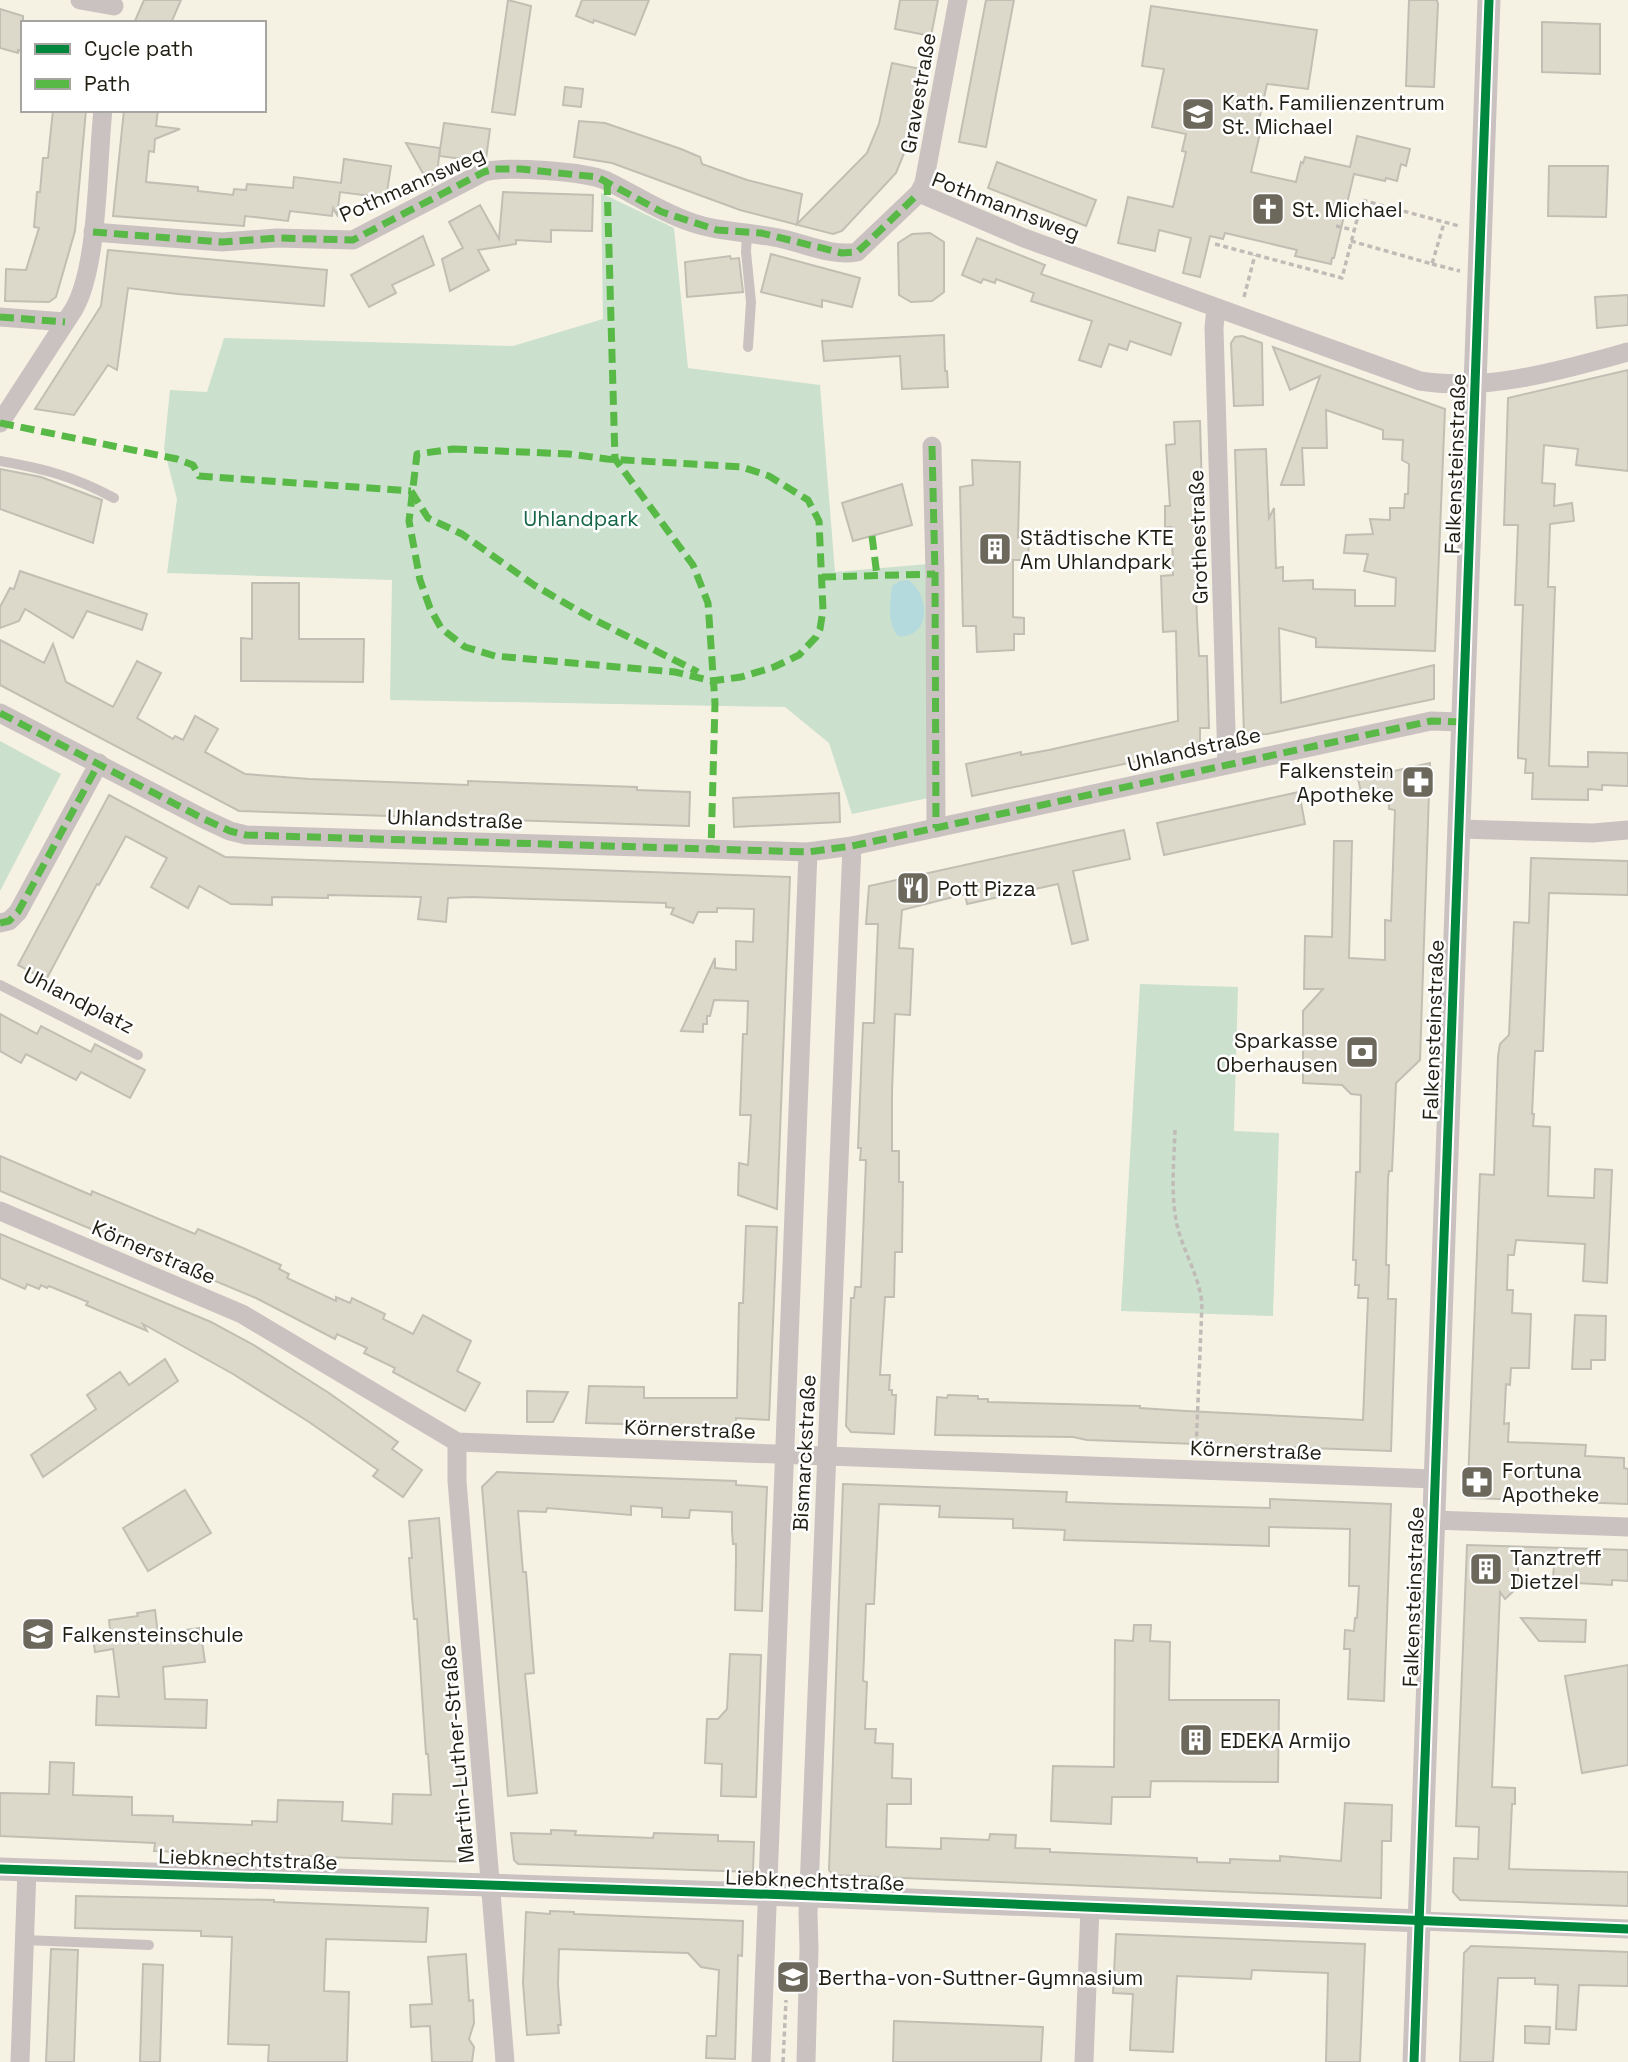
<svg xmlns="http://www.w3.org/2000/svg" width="1628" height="2062" viewBox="0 0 1628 2062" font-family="'Space Grotesk',sans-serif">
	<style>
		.green { fill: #cbe0cd }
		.water { fill: #b4dade }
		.building { fill: #ddd9ca; stroke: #c1beb3; stroke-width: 2 }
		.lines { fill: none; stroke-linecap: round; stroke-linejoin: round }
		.path { stroke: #c0bbb7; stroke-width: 3.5; stroke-dasharray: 5 3.5; stroke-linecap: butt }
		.service { stroke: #cac2c1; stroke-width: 10 }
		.minor { stroke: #cac2c1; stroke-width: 19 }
		.tertiary { stroke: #cac2c1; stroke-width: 23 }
		.quiet { stroke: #58b947; stroke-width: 7; stroke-dasharray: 14 7; stroke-linecap: butt }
		.cycleway-casing { stroke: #fff; stroke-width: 13 }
		.cycleway { stroke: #00873e; stroke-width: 9 }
		.labels { text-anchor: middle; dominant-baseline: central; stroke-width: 5; stroke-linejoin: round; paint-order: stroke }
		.street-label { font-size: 21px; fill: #211e14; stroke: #fff }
		.poi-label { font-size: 21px; fill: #211e14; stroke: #fff; text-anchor: start }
		.park-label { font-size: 21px; fill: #156647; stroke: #fff }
	</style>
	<rect width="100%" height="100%" fill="#f6f2e3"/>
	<g class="green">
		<path d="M601 193 674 228 688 368 820 385 835 572 928 564 938 796 852 814 829 743 785 707 390 700 392 580 167 573 177 499 164 449 170 390 207 392 224 338 513 346 603 319Z"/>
		<path d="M0 741 61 774 0 891Z"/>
		<path d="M1140 984 1238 987 1234 1131 1279 1133 1273 1316 1121 1311Z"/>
	</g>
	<path class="water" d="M908 580C930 594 932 639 898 636 887 623 890 602 892 586L900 581Z"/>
	<g class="building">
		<path d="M144 0H181L171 23H134Z"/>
		<path d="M508 0 531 6 515 115 492 112Z"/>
		<path d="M582 0H649L635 35 594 20 593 23 576 16Z"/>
		<path d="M900 0H938L931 36 895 29Z"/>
		<path d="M986 0H1014L986 147 959 142Z"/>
		<path d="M1409 0H1437L1438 4 1434 87 1406 86Z"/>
		<path d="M1151 6 1317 30 1308 89 1267 84 1258 124 1262 125 1251 172 1296 182 1301 162 1303 163 1305 157 1350 167 1357 136 1410 149 1406 166 1401 164 1397 181 1386 178 1385 181 1354 174 1334 258H1332L1331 264 1295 256 1297 250 1225 233 1223 239 1210 236 1200 277 1183 273 1191 238 1159 230 1155 251 1118 243 1128 197 1173 207 1186 152 1182 151 1186 134 1152 127 1164 69 1142 66Z"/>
		<path d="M0 9 23 16V52L18 50V53L0 48Z"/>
		<path d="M1542 22 1600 24V74L1542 72Z"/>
		<path d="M892 63 925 70 913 131 896 173 842 231 833 234 740 210 612 163 574 157 579 121 605 123 681 149 700 157 702 164 747 180 802 194 797 224 867 153 879 124Z"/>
		<path d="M565 87 583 89 581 107 563 105Z"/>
		<path d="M53 110H86L75 231 56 297 49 302 5 301 6 269 26 270 39 228 34 227 37 192H40L43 158H48Z"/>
		<path d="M124 110H158L156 126 180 129 155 139 154 152 149 151 146 182 198 187V191L233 195 234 189 246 190 247 184 293 188 294 177 341 183 344 159 391 166 386 198 340 192 337 215 333 208 332 216 290 211 288 221 245 216 244 226 113 216Z"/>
		<path d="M444 123 490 129 486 159 478 161 439 156Z"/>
		<path d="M406 143 440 148 436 183 430 186Z"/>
		<path d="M997 162 1096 200 1086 226 988 188Z"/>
		<path d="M1549 166H1608L1606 217 1548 216Z"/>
		<path d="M503 192 593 195 592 231 551 230V242L516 240V244L478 250 489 270 450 291 442 259 463 248 449 222 480 205 499 239Z"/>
		<path d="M930 233 944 242V292L932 301 911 302 899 295 898 243 912 234Z"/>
		<path d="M423 236 434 265 392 285 396 293 369 307 351 275Z"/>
		<path d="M977 238 1045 265 1041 274 1181 323 1171 355 1130 341 1127 350 1109 344 1101 367 1079 360 1092 321 1031 301 1034 293 996 279 995 283 983 279 981 283 962 275Z"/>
		<path d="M108 250 327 270 324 306 178 294 128 288 117 370 108 365 74 415 35 409 101 306Z"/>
		<path d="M771 254 860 278 852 307 822 300V307L761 292Z"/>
		<path d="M730 256 731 259 739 258 743 292 687 297 685 262Z"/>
		<path d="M1628 295V325L1597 328 1595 297Z"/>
		<path d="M944 335 945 371H947L948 387 902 389 900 356 824 361 822 341Z"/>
		<path d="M1242 336 1262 343 1263 405 1234 406 1231 343 1235 337Z"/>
		<path d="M1273 347 1445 409 1435 651 1316 647V638L1279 628 1281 703 1434 665V699L1267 734 1244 735 1235 450 1266 449 1269 518 1274 508 1276 568 1283 567V581L1313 580V589L1355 590V606H1395L1396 578 1364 571 1368 554 1344 553 1346 535 1373 534 1370 519 1390 520V508H1404L1405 494H1408L1409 464 1402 460 1403 440 1383 439V430L1326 410 1327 448H1302L1304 485H1281L1320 376 1290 390Z"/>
		<path d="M1628 370V471L1576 465 1578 449 1544 445 1542 483 1555 484 1554 506 1572 503 1574 521 1550 524 1548 587H1555L1549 766 1588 767V752L1628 753V786L1602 785V790L1588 789V800L1532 799 1533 773H1525L1526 759 1518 758V750L1523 605H1515L1518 525H1504L1508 398Z"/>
		<path d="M1200 421 1204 562H1195L1197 619 1199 656H1207L1209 728H1200V748L972 796 966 764 1021 752V755L1049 750 1178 721 1176 631 1163 632 1161 576 1173 575 1172 527H1165V506H1170L1166 445 1175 444 1174 422Z"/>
		<path d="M972 460 1020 462 1018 538 1029 537 1028 560H1013V617L1024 618V634H1014V650L977 652 976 626H963L960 487 973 485Z"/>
		<path d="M0 469 41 477 102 500 93 543 0 509Z"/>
		<path d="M902 484 912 525 853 541 842 503Z"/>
		<path d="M20 571 147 614 142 630 87 611 73 638 25 609 19 621 0 628V607L10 588 14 589Z"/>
		<path d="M252 583H299V639H364L363 682 241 681V638L252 639Z"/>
		<path d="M0 640 44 663 53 644 66 682 113 707 137 661 161 673 137 718 173 739 175 736 183 740 195 716 218 729 205 752 245 774 309 779 468 785V781L637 787V790L690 792 689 826 239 811 0 685Z"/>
		<path d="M1430 763 1420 1060 1396 1083 1392 1171H1389L1388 1179 1386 1265H1389L1388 1299H1396L1391 1451 1087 1440 1073 1437 935 1435 937 1397 947 1398 948 1395 978 1396V1399H988V1402L1140 1406V1408L1186 1411 1363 1420 1368 1298H1358L1359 1285H1355L1356 1260H1353L1356 1172H1360L1361 1095 1351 1094 1342 1085 1303 1083V1011L1323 989H1304L1305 936 1332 937 1334 841H1352L1349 958 1385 960V920L1391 921 1395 810 1389 809 1388 789 1362 796 1358 779Z"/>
		<path d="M1299 792 1305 824 1164 855 1157 823Z"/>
		<path d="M839 793 840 822 734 827 733 798Z"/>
		<path d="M109 795 225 857 790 877 777 1209 738 1195 739 1163 748 1165 751 1115H740L743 1034H747L748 1001 714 1000 710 1016H707V1024H703V1032L681 1031 715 958V968L736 970V941L753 942 754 909 717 908V912H698L693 923 671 914 674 908 666 907V903L470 897 448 898 446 922 418 919 421 897 328 895V898L272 897V905L231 904 199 886 188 908 151 887 167 858 126 836 99 885 97 884 46 980 18 965Z"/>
		<path d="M1124 830 1130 859 1073 871 1088 940 1072 944 1058 884 967 904 965 894 902 910 899 948 913 949 910 1015 895 1014 892 1092V1151H899V1182H903L902 1252H895L894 1297H885L880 1375H890L889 1390H892V1395H896L894 1434 851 1432 846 1426 851 1298H854L855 1287H861L866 1160H860L861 1148H858L863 1023H874L878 924H866L869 886Z"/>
		<path d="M1531 858 1628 861V895L1549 893 1543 1051H1535L1532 1114H1534L1533 1126 1550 1127 1548 1196 1594 1198 1595 1169 1612 1170 1607 1283 1583 1281 1585 1244 1516 1240 1514 1255H1508L1507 1290H1513L1512 1313 1531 1314 1529 1368H1511L1510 1385 1506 1384 1504 1424 1509 1423 1508 1442 1586 1445 1585 1456 1624 1458V1468L1628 1469V1504L1471 1498 1472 1483H1468L1480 1174 1494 1175 1498 1056 1500 1044 1509 1035 1514 922 1529 923Z"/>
		<path d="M0 1014 37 1034 41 1026 91 1052 95 1044 145 1070 130 1098 81 1072 76 1080 26 1054 21 1063 0 1051Z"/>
		<path d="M0 1156 91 1195 92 1191 195 1234 198 1229 243 1248 281 1265 279 1269 289 1274 287 1278 336 1301V1297L350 1303 352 1298 385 1314 383 1319 413 1334 423 1315 471 1341 457 1371 480 1383 465 1411 393 1372 395 1368 364 1353 367 1348 337 1334 335 1339 256 1298 0 1191Z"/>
		<path d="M746 1226 777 1227 769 1420 736 1418V1427L586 1423 589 1386 644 1387V1398H737L739 1303H743Z"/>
		<path d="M0 1234 211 1322 252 1344 329 1393 398 1442 392 1449 422 1470 403 1497 373 1476 378 1470 309 1422 233 1374 143 1324 147 1331 86 1305 88 1302 49 1286 47 1288 41 1285 39 1289 27 1284 25 1289 0 1278Z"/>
		<path d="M1575 1315 1606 1316 1605 1360H1591V1369H1572Z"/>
		<path d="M165 1359 178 1381 43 1477 31 1455 96 1409 87 1395 120 1372 129 1385Z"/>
		<path d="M527 1391 568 1392 553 1422H527Z"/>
		<path d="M497 1472 736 1481V1485L767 1487 762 1611 735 1610 736 1560V1544H733L732 1531V1512L690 1510 689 1518 662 1517V1508L631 1506V1515L547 1508 546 1512 518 1511 523 1572H526L534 1673 525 1674 537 1793 508 1796 482 1487Z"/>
		<path d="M843 1484 1067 1492 1066 1502 1120 1504 1270 1508V1499L1391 1504 1384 1701 1348 1699 1350 1649H1344L1345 1630 1354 1631 1355 1618H1357L1359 1586H1349L1350 1529 1269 1527V1546L1064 1540 1065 1530 1013 1528V1519L939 1517 940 1506 879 1504 874 1604H866L863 1681 867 1682 865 1729H876L875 1743 893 1744 892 1778 911 1779V1804H887L886 1847 941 1849V1838L989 1840 990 1834 1016 1835 1015 1848 1050 1849V1852L1197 1858V1862L1230 1863V1859L1280 1861V1856L1341 1861 1345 1803 1392 1805 1391 1841H1382L1381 1898 833 1875 829 1870Z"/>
		<path d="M185 1490 211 1533 148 1571 123 1528Z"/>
		<path d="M439 1518 467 1862 154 1851 155 1843 0 1836V1793L49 1794 50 1762 74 1763 73 1795 132 1797V1815L173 1816V1822L252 1825V1821L277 1822 278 1800 343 1802 342 1821 392 1824 393 1794 431 1795 428 1754H426L417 1619H414L412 1597 409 1558H412L409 1521Z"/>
		<path d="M1467 1545 1628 1550V1581L1612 1580V1585L1559 1582V1579H1553L1554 1565 1518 1564V1587L1505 1599 1500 1592 1492 1787 1515 1788V1804H1512L1509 1869 1628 1872V1906L1460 1900 1453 1892 1454 1858 1478 1859 1479 1827 1456 1826Z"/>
		<path d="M155 1610 158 1634 200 1628 205 1662 163 1667 165 1699 207 1700 206 1728 96 1725 97 1696 119 1697 113 1649 95 1652 92 1632 110 1630 109 1620 138 1616 137 1613Z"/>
		<path d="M1521 1618 1586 1620 1585 1642 1539 1641Z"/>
		<path d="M1134 1625H1151L1150 1641 1170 1642 1169 1700H1279L1278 1782 1151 1781 1150 1797H1112L1111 1824 1051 1821 1053 1766 1114 1767 1115 1640 1133 1641Z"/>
		<path d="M730 1654 761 1655 756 1797 721 1796 722 1764 705 1763 707 1719H718L727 1709Z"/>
		<path d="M1628 1665V1765L1582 1773 1565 1676Z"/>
		<path d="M551 1830 576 1831 575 1835 653 1838 654 1833 718 1835V1841L754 1842 753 1872 518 1864 514 1860 511 1833 551 1834Z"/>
		<path d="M76 1896 274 1900V1902L428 1908 426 1942 326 1939 324 1991 349 1992 347 2062H268L269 2045 228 2044 232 1937 201 1936V1931L75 1928Z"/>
		<path d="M550 1911 574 1912V1914L743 1921 742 1956 738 1955 735 2059 706 2058 707 2036H716L719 1970 701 1967 688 1953 559 1949 558 1984 561 2025H558L559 2033 527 2035 523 1983 526 1912 550 1914Z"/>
		<path d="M1116 1934 1365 1944 1360 2062H1326L1328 1973 1252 1970 1251 1979 1177 1976 1173 2052 1130 2050 1133 1994 1113 1993Z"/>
		<path d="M1471 1946 1628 1952V1986L1579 1985 1576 2030 1556 2029 1558 1985 1535 1984V1978H1498L1493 2062H1460L1464 1953Z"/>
		<path d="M51 1949 78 1950 74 2062H46Z"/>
		<path d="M466 1954 469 2001 473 2000 474 2023 469 2039 474 2047 472 2062H432L430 2026 411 2027 410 2005 432 2004 428 1957Z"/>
		<path d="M143 1964 163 1965 160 2062H140Z"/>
		<path d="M894 2021 1043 2027 1041 2062H893Z"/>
		<path d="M1525 2026 1550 2027 1549 2044 1525 2043Z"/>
	</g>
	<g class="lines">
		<g class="path">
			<path d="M1336 226 1354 230"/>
			<path d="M1351 241 1432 264 1444 223"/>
			<path d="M1215 244 1342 278 1362 200 1459 226"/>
			<path d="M1432 264 1460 271"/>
			<path d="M1244 297 1255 255"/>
			<path d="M1175 1130C1174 1162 1170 1198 1178 1229 1185 1254 1199 1277 1202 1303L1196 1451"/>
			<path d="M783 2062 786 2000"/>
		</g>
		<g class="service">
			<path d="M747 232 746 252 751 302 748 347"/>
			<path d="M0 461C45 469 73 476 114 498"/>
			<path d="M0 985 138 1055"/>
			<path d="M24 1940 149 1945"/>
		</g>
		<g class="minor">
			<path d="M80 0 114 6"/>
			<path d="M919 193 1024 238 1420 381C1489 392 1562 370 1628 352"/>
			<path d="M93 232 222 242 277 238 353 240 484 172C507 166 585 171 607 181 636 195 662 213 693 223 723 233 753 232 783 239 805 244 834 257 857 252L919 193 924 183 958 0"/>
			<path d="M1216 308 1214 328 1227 764"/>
			<path d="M0 317 65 322"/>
			<path d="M0 423 74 309C99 265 97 163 103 110"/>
			<path d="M932 446 935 574 936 828"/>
			<path d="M0 713 204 819 230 831 246 835 808 852 852 846 1431 721 1462 722"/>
			<path d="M1459 829 1593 833 1628 830"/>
			<path d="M0 923 9 921 18 912 99 763"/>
			<path d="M0 1211 242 1314 457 1442 1434 1479"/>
			<path d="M457 1442V1481L505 2062"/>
			<path d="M1433 1520 1628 1527"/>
			<path d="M1420 1921 1628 1929"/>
			<path d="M20 2062 27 1870"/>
			<path d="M761 2062 808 852"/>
			<path d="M806 2062 809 1949 808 1913 852 846"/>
			<path d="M1084 2062 1090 1908"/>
		</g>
		<g class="tertiary">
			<path d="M0 1869 790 1895 1420 1921"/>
			<path d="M1414 2062 1489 0"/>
		</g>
		<g class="quiet">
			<path d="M607 181 615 459 693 565 708 603 715 703 711 850"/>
			<path d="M93 232 222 242 277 238 353 240 484 172 495 169H521L597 177 662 212 717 230 761 233 842 253 857 252 866 244 919 193"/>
			<path d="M0 317 65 322"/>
			<path d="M0 423 177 459 193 465 199 476 411 491"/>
			<path d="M932 446 935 574 936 828"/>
			<path d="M453 449 569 454 607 459 742 467 769 476 808 500 819 521 823 610 820 629 816 637 799 655 774 667 741 677 712 681 675 672 495 656 465 647 441 628 430 608 420 580 409 521 417 454Z"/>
			<path d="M411 491 428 518 462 534 534 585 591 618 698 672"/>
			<path d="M872 536 877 576"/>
			<path d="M822 577 935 574"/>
			<path d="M0 713 204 819 230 831 246 835 808 852 852 846 1431 721 1462 722"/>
			<path d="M0 923 9 921 18 912 99 763"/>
		</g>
		<defs>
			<g id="cycleway">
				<path d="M0 1869 790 1895 1628 1929"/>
				<path d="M1414 2062 1489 0"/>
			</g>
		</defs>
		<use href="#cycleway" class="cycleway-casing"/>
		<use href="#cycleway" class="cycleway"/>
	</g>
	<defs>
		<symbol id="school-square" viewBox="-11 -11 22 22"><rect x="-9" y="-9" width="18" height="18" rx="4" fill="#6c685c" stroke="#fff"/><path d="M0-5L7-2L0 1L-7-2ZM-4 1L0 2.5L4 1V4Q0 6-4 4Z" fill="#fff"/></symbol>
		<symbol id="church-square" viewBox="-11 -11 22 22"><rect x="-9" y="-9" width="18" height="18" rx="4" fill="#6c685c" stroke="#fff"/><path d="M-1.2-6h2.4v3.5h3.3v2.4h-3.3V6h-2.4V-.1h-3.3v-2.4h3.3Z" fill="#fff"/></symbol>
		<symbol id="building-square" viewBox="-11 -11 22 22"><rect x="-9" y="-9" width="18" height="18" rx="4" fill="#6c685c" stroke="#fff"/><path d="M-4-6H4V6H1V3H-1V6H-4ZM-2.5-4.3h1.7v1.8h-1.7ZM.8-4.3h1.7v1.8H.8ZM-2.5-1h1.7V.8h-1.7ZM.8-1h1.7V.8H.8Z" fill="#fff"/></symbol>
		<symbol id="pharmacy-square" viewBox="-11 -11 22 22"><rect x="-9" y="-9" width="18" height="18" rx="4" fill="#6c685c" stroke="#fff"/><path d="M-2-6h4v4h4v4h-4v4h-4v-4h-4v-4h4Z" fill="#fff"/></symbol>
		<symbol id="restaurant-square" viewBox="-11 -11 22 22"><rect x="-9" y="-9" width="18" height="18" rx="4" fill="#6c685c" stroke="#fff"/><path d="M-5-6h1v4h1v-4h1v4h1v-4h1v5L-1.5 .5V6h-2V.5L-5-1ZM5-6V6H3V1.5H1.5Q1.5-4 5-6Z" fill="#fff"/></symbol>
		<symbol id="bank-square" viewBox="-11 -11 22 22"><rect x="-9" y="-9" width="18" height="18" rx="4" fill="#6c685c" stroke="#fff"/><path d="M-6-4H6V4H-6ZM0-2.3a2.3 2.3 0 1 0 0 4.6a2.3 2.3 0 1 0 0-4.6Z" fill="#fff"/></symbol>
	</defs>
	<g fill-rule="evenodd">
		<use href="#school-square" x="1179" y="95" width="38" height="38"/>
		<use href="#church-square" x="1249" y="190" width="38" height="38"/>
		<use href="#building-square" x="976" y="530" width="38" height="38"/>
		<use href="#pharmacy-square" x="1399" y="763" width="38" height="38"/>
		<use href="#restaurant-square" x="894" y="869" width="38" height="38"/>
		<use href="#bank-square" x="1343" y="1033" width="38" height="38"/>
		<use href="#pharmacy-square" x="1458" y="1463" width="38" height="38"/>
		<use href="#building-square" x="1467" y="1550" width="38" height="38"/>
		<use href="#school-square" x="19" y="1615" width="38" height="38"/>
		<use href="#building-square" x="1177" y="1721" width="38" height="38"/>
		<use href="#school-square" x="774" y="1958" width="38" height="38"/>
	</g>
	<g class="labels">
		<g class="street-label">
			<text transform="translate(918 93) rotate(-80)">Gravestraße</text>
			<text transform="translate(412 184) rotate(-24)">Pothmannsweg</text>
			<text transform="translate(1006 206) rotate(21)">Pothmannsweg</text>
			<text transform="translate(1455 464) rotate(-88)">Falkensteinstraße</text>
			<text transform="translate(1198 537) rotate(-92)">Grothestraße</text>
			<text transform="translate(1194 749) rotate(-13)">Uhlandstraße</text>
			<text transform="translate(455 819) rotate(2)">Uhlandstraße</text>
			<text transform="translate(79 1000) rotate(27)">Uhlandplatz</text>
			<text transform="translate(1433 1030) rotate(-88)">Falkensteinstraße</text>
			<text transform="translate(154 1252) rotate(23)">Körnerstraße</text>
			<text transform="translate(690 1429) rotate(2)">Körnerstraße</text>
			<text transform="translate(1256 1450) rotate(2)">Körnerstraße</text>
			<text transform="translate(804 1453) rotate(-87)">Bismarckstraße</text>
			<text transform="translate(1413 1597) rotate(-88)">Falkensteinstraße</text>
			<text transform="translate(457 1754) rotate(-95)">Martin-Luther-Straße</text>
			<text transform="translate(248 1859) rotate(2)">Liebknechtstraße</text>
			<text transform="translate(815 1880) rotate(2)">Liebknechtstraße</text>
		</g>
		<g class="poi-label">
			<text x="1222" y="102">Kath. Familienzentrum<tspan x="1222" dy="24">St. Michael</tspan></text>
			<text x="1292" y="209">St. Michael</text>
			<text x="1020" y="537">Städtische KTE<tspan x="1020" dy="24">Am Uhlandpark</tspan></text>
			<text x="1394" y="770" text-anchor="end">Falkenstein<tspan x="1394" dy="24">Apotheke</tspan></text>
			<text x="937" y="888">Pott Pizza</text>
			<text x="1338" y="1040" text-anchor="end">Sparkasse<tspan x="1338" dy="24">Oberhausen</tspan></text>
			<text x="1502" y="1470">Fortuna<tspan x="1502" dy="24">Apotheke</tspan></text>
			<text x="1510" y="1557">Tanztreff<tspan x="1510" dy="24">Dietzel</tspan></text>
			<text x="62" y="1634">Falkensteinschule</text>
			<text x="1220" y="1740">EDEKA Armijo</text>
			<text x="818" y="1977">Bertha-von-Suttner-Gymnasium</text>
		</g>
		<g class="park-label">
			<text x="581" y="518">Uhlandpark</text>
		</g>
	</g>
	<rect x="21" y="21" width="245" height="91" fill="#ffffff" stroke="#a6a5a1" stroke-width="2"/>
	<rect x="35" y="44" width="35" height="10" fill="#00873e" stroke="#a6a5a1" stroke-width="2"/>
	<text x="84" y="56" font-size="21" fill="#211e14">Cycle path</text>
	<rect x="35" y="79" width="35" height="10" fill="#58b947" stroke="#a6a5a1" stroke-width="2"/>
	<text x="84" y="91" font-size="21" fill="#211e14">Path</text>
</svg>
